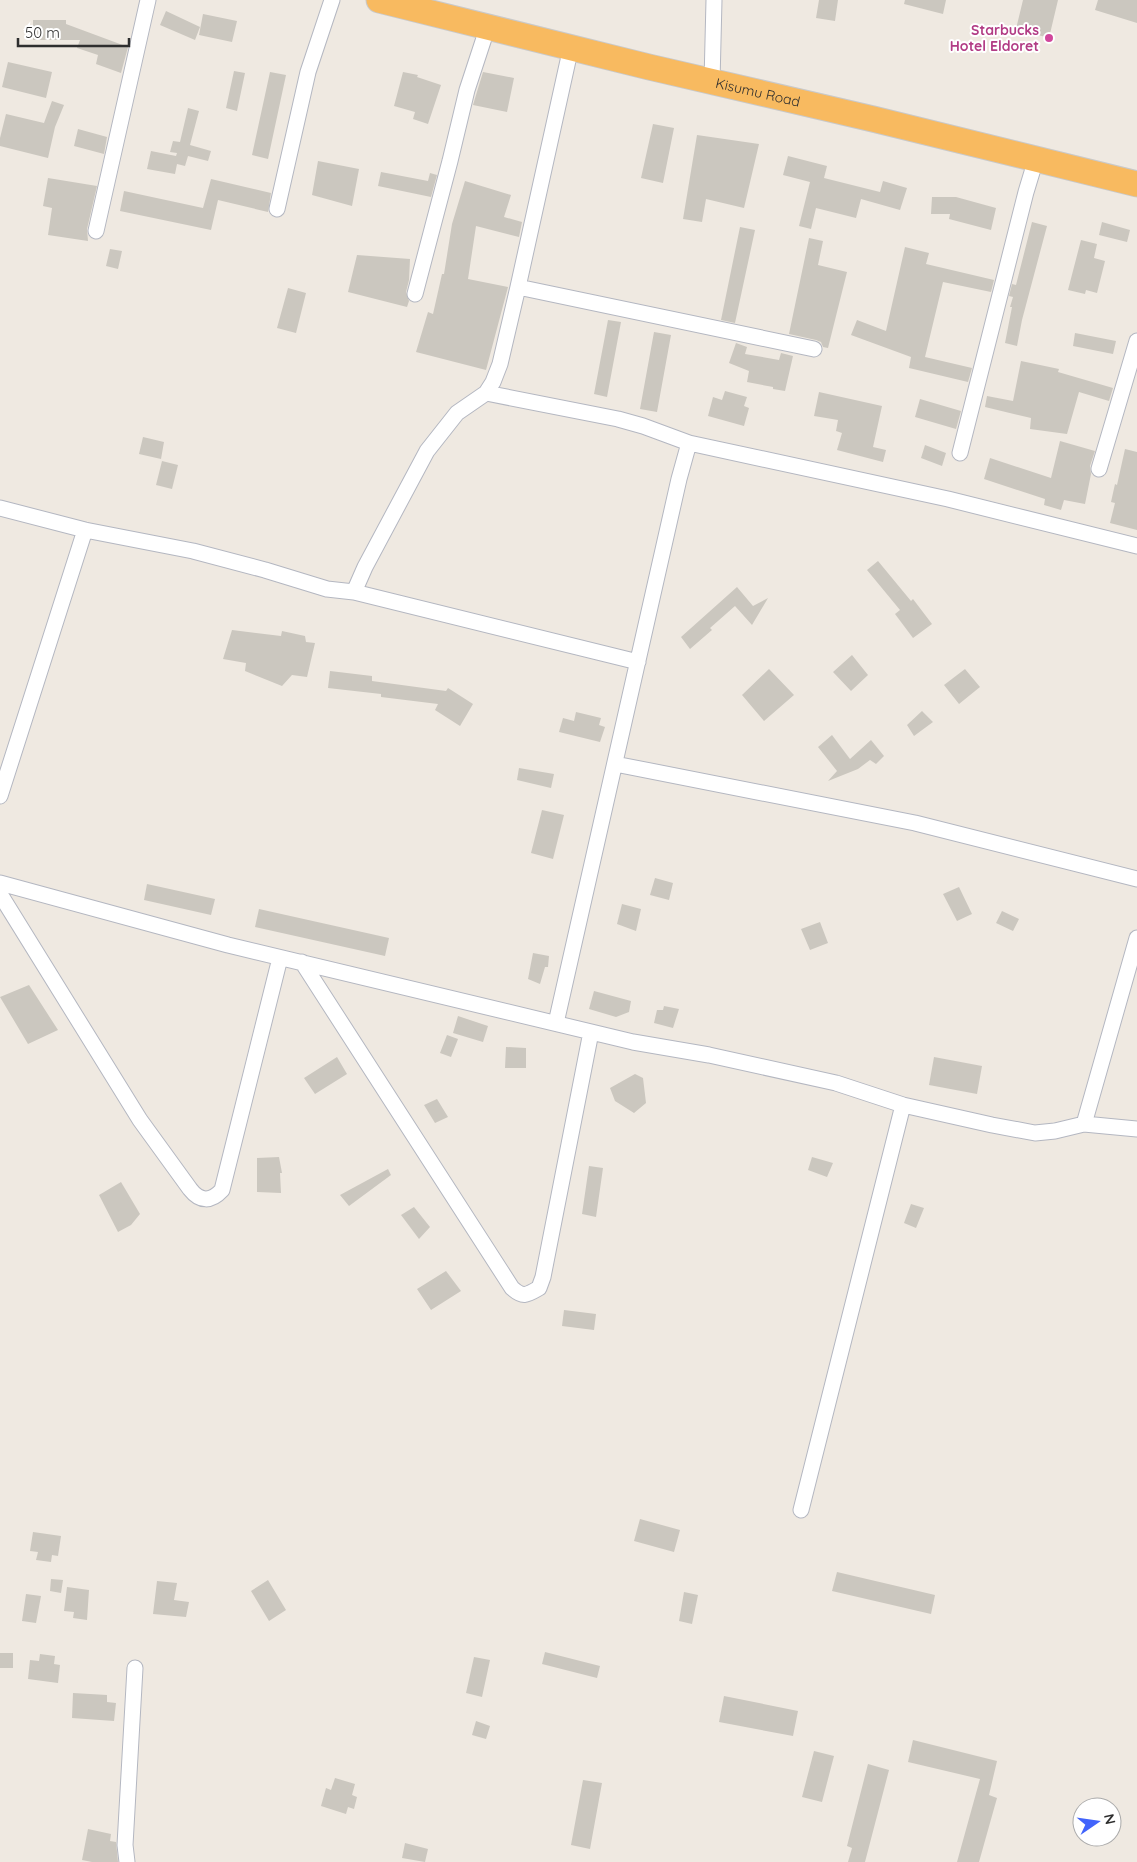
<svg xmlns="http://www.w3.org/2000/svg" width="1137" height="1862" font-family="Quicksand,sans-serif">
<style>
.building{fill:#cbc7bf}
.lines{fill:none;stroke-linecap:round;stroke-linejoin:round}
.minor-casing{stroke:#b4b7c1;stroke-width:17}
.trunk-casing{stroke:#c9c9c9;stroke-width:27}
.minor{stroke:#fff;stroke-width:15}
.trunk{stroke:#f8ba60;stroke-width:25}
.hotel-dot{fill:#d1479c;stroke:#fff;stroke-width:2}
.labels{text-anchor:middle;stroke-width:4;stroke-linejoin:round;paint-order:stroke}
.hotel-label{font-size:14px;font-weight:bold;fill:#b23c85;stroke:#fff;text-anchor:end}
.street-label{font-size:14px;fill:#2e2e2e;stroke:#fff}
</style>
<rect width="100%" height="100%" fill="#efe9e1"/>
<path class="building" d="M 819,0 L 838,0 L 835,21 L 816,18 Z
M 905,0 L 946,0 L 943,14 L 904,4 Z
M 1023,0 L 1058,0 L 1049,38 L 1016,29 Z
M 1098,0 L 1137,0 L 1137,23 L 1095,10 Z
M 166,11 L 200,27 L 195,40 L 160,25 Z
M 203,14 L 237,21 L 232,42 L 199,35 Z
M 33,20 L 66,20 L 66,24 L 128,47 L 121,73 L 96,64 L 98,55 L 77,48 L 80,40 L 33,40 Z
M 8,62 L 52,72 L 46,98 L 2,87 Z
M 234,71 L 245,73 L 237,111 L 226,108 Z
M 270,72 L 286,75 L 268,159 L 252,155 Z
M 403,72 L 418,75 L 417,77 L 441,85 L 428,124 L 413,119 L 415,112 L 394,106 Z
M 483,72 L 514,78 L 507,112 L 473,105 Z
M 52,101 L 64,105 L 55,127 L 48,158 L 0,146 L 0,138 L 6,114 L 44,123 Z
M 188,108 L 199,111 L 190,145 L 211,151 L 208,161 L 188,156 L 185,166 L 177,164 L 175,174 L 147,169 L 151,151 L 176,156 L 177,153 L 170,152 L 173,141 L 180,142 Z
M 653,124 L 674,128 L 663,183 L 641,178 Z
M 78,129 L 107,137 L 104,154 L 74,146 Z
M 697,135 L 759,144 L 744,208 L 706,199 L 702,222 L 683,219 Z
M 788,156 L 827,166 L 824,178 L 880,192 L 883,181 L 907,188 L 900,210 L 861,199 L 856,218 L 816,208 L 811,229 L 799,226 L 810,182 L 783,175 Z
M 318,161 L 359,169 L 352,206 L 312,195 Z
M 381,172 L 428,181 L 430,173 L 437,175 L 431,197 L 378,186 Z
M 48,178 L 97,186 L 87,229 L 88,241 L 48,235 L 52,208 L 43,206 Z
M 211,179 L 271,193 L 268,212 L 218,200 L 211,230 L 120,211 L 124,191 L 203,208 Z
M 465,181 L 511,195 L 504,217 L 522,222 L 519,237 L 476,226 L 468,279 L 508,287 L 486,370 L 416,352 L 428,312 L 433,314 L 442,274 L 444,274 L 452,224 Z
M 932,197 L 956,197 L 996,208 L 991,230 L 949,219 L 950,214 L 931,214 Z
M 1032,222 L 1047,226 L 1022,320 L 1017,346 L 1005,343 L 1012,307 L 1010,307 L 1013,297 L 1009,296 L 1012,284 L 1016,285 Z
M 1102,222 L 1130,230 L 1127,242 L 1099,235 Z
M 740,227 L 755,230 L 735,323 L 721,320 Z
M 809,238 L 823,241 L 818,265 L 847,272 L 828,348 L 823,347 L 821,342 L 816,340 L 789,334 Z
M 1081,240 L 1097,244 L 1094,258 L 1105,261 L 1097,293 L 1086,290 L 1085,294 L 1068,290 Z
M 905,247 L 929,253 L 926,264 L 994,280 L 991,292 L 943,282 L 925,357 L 972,368 L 968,382 L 909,368 L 911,357 L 851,335 L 857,320 L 886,331 Z
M 110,249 L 122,251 L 118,269 L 106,266 Z
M 357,255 L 410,259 L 409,280 L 406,292 L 409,301 L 407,307 L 348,292 Z
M 288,288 L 306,293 L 296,333 L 277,328 Z
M 608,320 L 621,322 L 607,397 L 594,394 Z
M 654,332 L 671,335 L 657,412 L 640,409 Z
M 1075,333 L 1116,341 L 1113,354 L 1073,346 Z
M 736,343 L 747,347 L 745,354 L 779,360 L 781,353 L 793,356 L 785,391 L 773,389 L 773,387 L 747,382 L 749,371 L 729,363 Z
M 1021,361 L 1059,369 L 1058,372 L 1113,388 L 1109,401 L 1079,392 L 1067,434 L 1030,429 L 1031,418 L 985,407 L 987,396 L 1013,401 Z
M 725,391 L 747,397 L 744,406 L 749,408 L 744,426 L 708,416 L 713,397 L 722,400 Z
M 819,392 L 882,406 L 873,447 L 886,450 L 883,462 L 837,450 L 842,433 L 836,431 L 838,420 L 814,416 Z
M 920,399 L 961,411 L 956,429 L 915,417 Z
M 143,437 L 164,442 L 161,459 L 139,454 Z
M 1060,441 L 1095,451 L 1090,466 L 1091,474 L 1085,504 L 1064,500 L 1061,510 L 1044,505 L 1045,499 L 984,479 L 990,458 L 1051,478 Z
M 925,445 L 946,453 L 942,466 L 921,458 Z
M 1125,449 L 1137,452 L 1137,530 L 1110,523 L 1115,503 L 1111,502 L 1115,484 L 1117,485 Z
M 162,461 L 178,465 L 172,489 L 156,485 Z
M 878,561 L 911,601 L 913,599 L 932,624 L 913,638 L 895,614 L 900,610 L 867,570 Z
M 737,587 L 753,606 L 768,598 L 752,625 L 735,606 L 710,628 L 712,630 L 690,649 L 681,637 Z
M 232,630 L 281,636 L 282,631 L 305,636 L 306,642 L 315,643 L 307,677 L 292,675 L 282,686 L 245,671 L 246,663 L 223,659 Z
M 852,655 L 868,675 L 851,691 L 833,672 Z
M 769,669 L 794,695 L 764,721 L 742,695 Z
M 965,669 L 980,687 L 959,704 L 944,685 Z
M 330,671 L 372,676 L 372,681 L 446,691 L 448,688 L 473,704 L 460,726 L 435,710 L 438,704 L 381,697 L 381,694 L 328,688 Z
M 922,711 L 933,722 L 914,736 L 907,725 Z
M 576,712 L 601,718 L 599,725 L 605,727 L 600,742 L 559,732 L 563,718 L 574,721 Z
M 832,735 L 850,759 L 871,740 L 884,756 L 876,764 L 870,760 L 858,769 L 828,781 L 837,771 L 818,747 Z
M 519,768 L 554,774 L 551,788 L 517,780 Z
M 542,810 L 564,815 L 553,859 L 531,853 Z
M 655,878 L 673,883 L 669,900 L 650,895 Z
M 147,884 L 215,899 L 211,915 L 144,900 Z
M 959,887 L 972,914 L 957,921 L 943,894 Z
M 622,904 L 641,909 L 636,931 L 617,924 Z
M 259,909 L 389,938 L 385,956 L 255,927 Z
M 1002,911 L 1019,919 L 1013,931 L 996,923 Z
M 820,922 L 828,943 L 810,950 L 801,929 Z
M 533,953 L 549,956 L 548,967 L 545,967 L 540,984 L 528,979 Z
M 29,985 L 58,1030 L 28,1044 L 0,997 Z
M 594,991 L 631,1001 L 629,1012 L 616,1017 L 589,1009 Z
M 664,1006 L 679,1009 L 673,1028 L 654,1023 L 657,1010 L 663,1010 Z
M 458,1016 L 488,1026 L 483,1042 L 453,1033 Z
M 447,1035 L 458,1039 L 451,1057 L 440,1053 Z
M 506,1047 L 526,1048 L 526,1068 L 505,1068 Z
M 337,1057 L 347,1074 L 315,1094 L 304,1078 Z
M 934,1057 L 982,1066 L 977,1094 L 929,1085 Z
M 635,1074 L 643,1078 L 646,1103 L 634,1113 L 615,1101 L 610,1088 Z
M 437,1099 L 448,1117 L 435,1123 L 424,1105 Z
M 279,1157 L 282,1173 L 280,1173 L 281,1193 L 257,1192 L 257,1158 Z
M 812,1157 L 833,1163 L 827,1177 L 808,1170 Z
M 589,1166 L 603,1168 L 596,1217 L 582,1214 Z
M 388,1169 L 391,1175 L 349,1206 L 340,1195 Z
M 121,1182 L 140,1214 L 131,1225 L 118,1232 L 99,1195 Z
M 911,1204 L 924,1208 L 916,1228 L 904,1223 Z
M 414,1207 L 430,1227 L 419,1239 L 401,1215 Z
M 446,1271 L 461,1291 L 431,1310 L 417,1289 Z
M 564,1310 L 596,1314 L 594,1330 L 562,1326 Z
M 640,1519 L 680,1530 L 674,1552 L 634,1541 Z
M 33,1532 L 61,1536 L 58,1556 L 52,1555 L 51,1562 L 36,1560 L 38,1552 L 30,1551 Z
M 837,1572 L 935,1595 L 931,1614 L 832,1591 Z
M 51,1579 L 63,1580 L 61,1593 L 50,1591 Z
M 268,1580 L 286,1610 L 269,1621 L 251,1591 Z
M 157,1581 L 177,1583 L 174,1600 L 189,1602 L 186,1617 L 153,1614 Z
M 67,1587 L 89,1590 L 87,1620 L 73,1618 L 74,1612 L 64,1611 Z
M 684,1592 L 698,1595 L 692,1624 L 679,1621 Z
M 26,1594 L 41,1596 L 36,1623 L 22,1621 Z
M 545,1652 L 600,1666 L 597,1678 L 542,1664 Z
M 0,1653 L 13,1653 L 13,1668 L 0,1668 Z
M 40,1654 L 55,1656 L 54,1664 L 60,1665 L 58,1683 L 28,1679 L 30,1660 L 39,1661 Z
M 474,1657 L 490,1660 L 482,1697 L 466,1693 Z
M 73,1693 L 107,1695 L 107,1702 L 116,1703 L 114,1721 L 72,1718 Z
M 724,1696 L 798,1711 L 793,1736 L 719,1722 Z
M 476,1721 L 490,1726 L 486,1739 L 472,1735 Z
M 913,1740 L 997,1761 L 989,1795 L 997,1798 L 979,1862 L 957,1862 L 980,1779 L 908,1762 Z
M 814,1751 L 834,1756 L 822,1802 L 802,1797 Z
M 868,1764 L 889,1770 L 865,1862 L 848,1862 L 852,1848 L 847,1846 Z
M 335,1778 L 355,1784 L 352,1795 L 357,1797 L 354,1809 L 348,1807 L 346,1814 L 321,1806 L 326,1788 L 331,1790 Z
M 583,1780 L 602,1783 L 590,1849 L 571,1845 Z
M 88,1829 L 111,1834 L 110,1841 L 116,1842 L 118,1862 L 92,1862 L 82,1860 Z
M 405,1843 L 428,1849 L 425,1862 L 402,1858 Z"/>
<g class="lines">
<g class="minor-casing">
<path id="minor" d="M 712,82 L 714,0
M 277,209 L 308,72 L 332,0
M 96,231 L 148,0
M 518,287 L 814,349
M 415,294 L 450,161 L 467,90 L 488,26
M 486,393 L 618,419 L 643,426 L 689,443 L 679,479 L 556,1023
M 689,443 L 948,499 L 1137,546
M 960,453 L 1026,192 L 1036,159
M 1099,469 L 1137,341
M 0,508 L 85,530 L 193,551 L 265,570 L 327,589 L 354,592 L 638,662
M 354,592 L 365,567 L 427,451 L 457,413 L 486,393 L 493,382 L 500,364 L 518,287 L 571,47
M 615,764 L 915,823 L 1137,879
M 0,796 L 85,530
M 0,883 L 228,945 L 633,1042 L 709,1055 L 836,1083 L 903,1105 L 992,1125 L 1035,1133 L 1055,1131 L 1084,1124 L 1137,1129
M 0,894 L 140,1120 L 190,1189 C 200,1202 211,1202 222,1190 L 280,958
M 302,962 L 512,1288 C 523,1298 527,1295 539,1288 L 543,1277 L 591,1032
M 1084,1124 L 1137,938
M 801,1510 L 903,1105
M 127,1862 L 125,1845 L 135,1668"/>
</g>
<g class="trunk-casing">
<g id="trunk">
<path id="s1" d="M 379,0 L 649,67 L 873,119 L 1137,184"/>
</g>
</g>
<use href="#minor" class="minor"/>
<use href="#trunk" class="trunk"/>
</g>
<circle class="hotel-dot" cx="1049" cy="38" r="5"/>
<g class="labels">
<g class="hotel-label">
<text x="1039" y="35">Starbucks<tspan x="1039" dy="16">Hotel Eldoret</tspan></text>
</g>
<g class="street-label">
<text dy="5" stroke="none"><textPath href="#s1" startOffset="390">Kisumu Road</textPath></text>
</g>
</g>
<g transform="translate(1097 1822) rotate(77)"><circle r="24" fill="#ffffff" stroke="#ababab"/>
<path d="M0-4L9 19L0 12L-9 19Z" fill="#4264fb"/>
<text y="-8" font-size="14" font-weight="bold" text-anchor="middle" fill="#2e2e2e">N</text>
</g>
<path d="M18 38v8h111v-8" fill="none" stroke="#2e2e2e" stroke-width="2.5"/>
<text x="25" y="38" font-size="15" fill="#2e2e2e" stroke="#ffffff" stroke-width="4" paint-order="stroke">50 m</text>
</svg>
